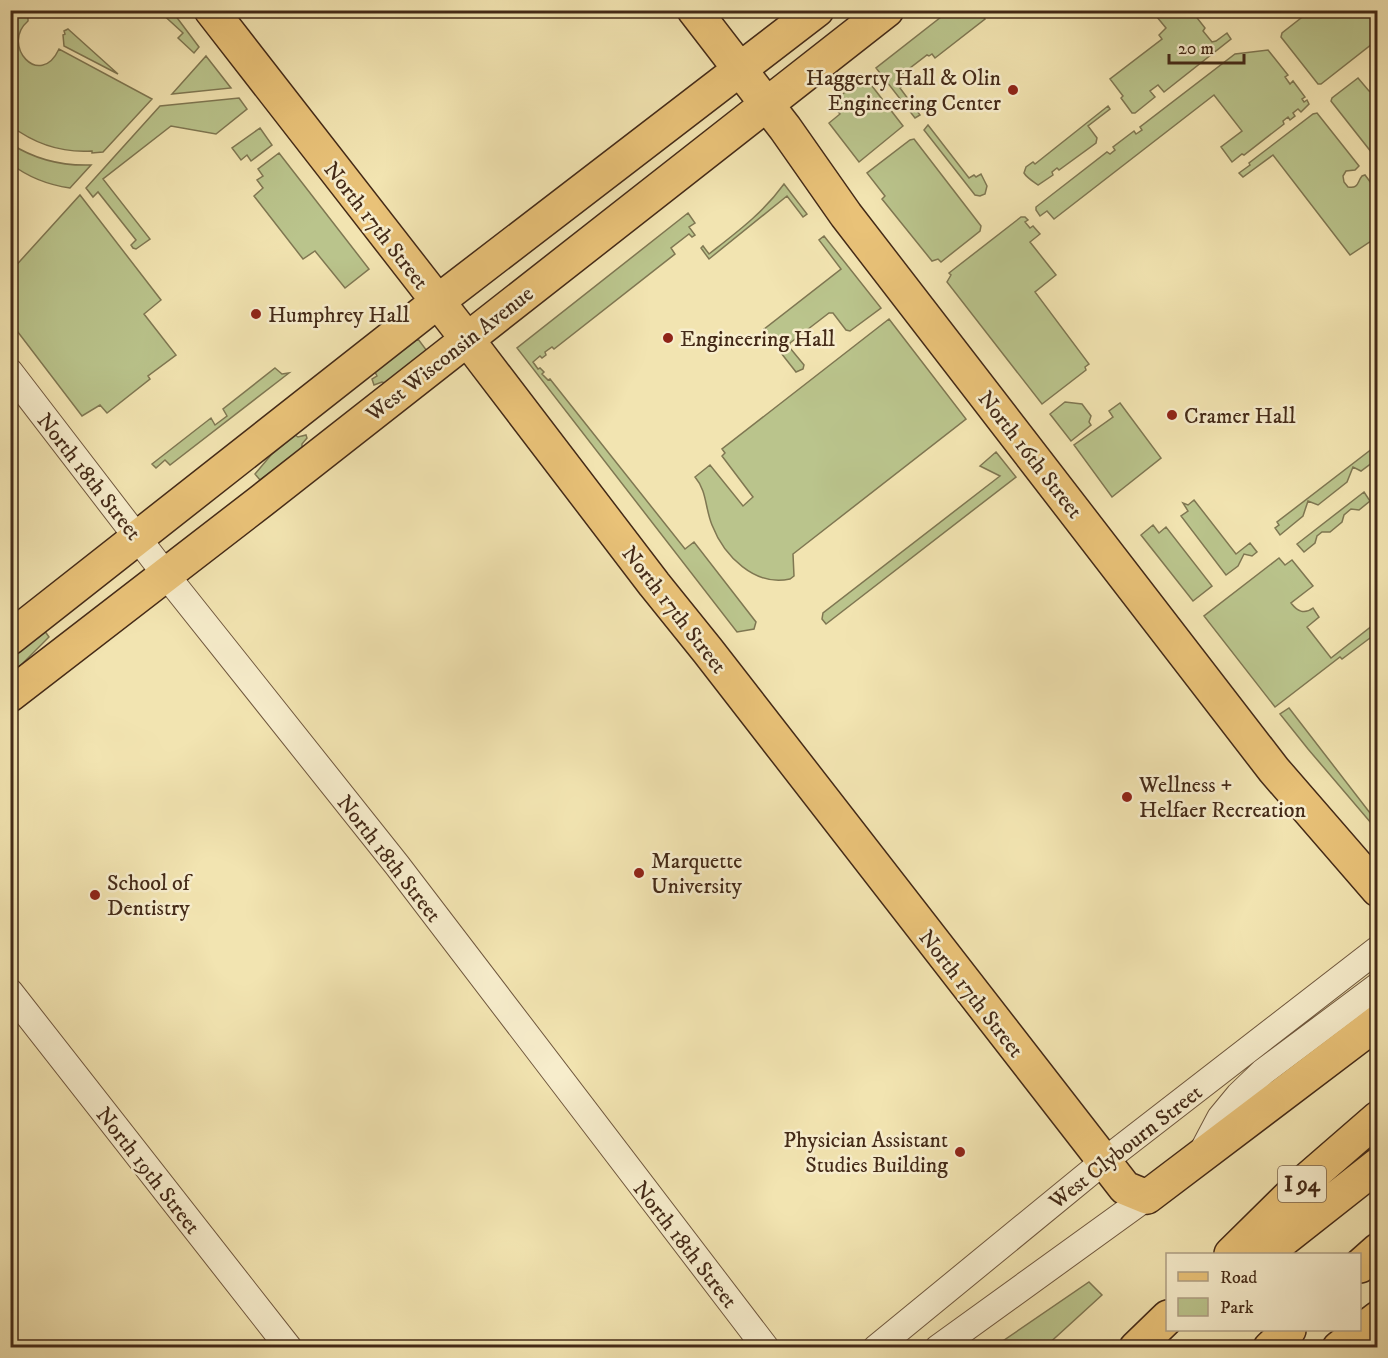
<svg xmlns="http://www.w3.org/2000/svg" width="1388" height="1358" font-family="'IM FELL DW Pica',serif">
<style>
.green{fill:#bac48c;stroke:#7f7752;stroke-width:1.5}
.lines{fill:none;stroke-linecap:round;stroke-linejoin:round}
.minor-casing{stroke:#70583e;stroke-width:28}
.major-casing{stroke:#442a17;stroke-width:36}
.highway-casing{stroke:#442a17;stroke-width:36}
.minor{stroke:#f7edcc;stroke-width:26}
.major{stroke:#e9c278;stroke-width:33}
.highway{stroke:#e9c278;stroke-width:33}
.poi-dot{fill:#8f2418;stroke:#f7edcc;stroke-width:2}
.labels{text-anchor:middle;stroke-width:5;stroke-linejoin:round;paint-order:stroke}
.shield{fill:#f7edcc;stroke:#7a644d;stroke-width:1.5}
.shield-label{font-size:21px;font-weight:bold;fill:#442a17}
.poi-label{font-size:22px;fill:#442a17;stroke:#f7edcc;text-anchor:start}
.street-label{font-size:22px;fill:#442a17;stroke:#f7edcc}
</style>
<rect width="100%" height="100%" fill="#f2e4b1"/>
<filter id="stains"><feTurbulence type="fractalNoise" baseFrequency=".00333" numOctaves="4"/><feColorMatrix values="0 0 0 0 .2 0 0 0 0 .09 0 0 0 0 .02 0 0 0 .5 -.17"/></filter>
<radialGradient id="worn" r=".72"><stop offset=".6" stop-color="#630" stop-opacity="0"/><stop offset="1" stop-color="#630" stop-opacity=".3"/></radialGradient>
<path class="green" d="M 950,10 L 980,11 L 985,19 L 935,58 L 932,54 L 929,56 L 927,55 L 901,75 L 902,77 L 899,80 L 903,85 L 900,88 L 920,115 L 915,118 L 876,68 Z
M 18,11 L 28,11 L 28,21 C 0,45 40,90 59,49 L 152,99 L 103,152 L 92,153 L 92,151 C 62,153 35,144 11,126 L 11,13 Z
M 159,11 L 172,11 L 199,47 L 194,53 L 178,38 L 183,33 Z
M 1152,11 L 1194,11 L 1194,14 L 1205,28 L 1203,31 L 1212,42 L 1216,41 L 1227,33 L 1231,39 L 1164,92 L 1158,85 L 1150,91 L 1155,97 L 1135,113 L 1132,113 L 1121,98 L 1123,96 L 1110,79 L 1162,39 L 1159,35 L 1166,28 Z
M 1310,11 L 1366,11 L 1372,18 L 1377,14 L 1377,35 L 1373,39 L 1377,40 L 1321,84 L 1318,84 L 1281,37 L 1282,33 Z
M 68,29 L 118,74 L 64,46 L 63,35 L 65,34 L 64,31 Z
M 1268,50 L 1288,75 L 1285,77 L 1290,84 L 1293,81 L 1305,97 L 1302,99 L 1304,102 L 1307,100 L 1309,104 L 1301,112 L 1298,109 L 1293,113 L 1295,116 L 1290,120 L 1288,117 L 1283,121 L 1284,124 L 1244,155 L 1242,154 L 1232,162 L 1221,147 L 1242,131 L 1214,95 L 1054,219 L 1047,211 L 1040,216 L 1036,210 L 1036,207 L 1107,152 L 1110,154 L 1115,150 L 1113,147 L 1134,131 L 1136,134 L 1142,130 L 1140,127 L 1235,54 Z
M 206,56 L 231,88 L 172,94 Z
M 865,77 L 903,126 L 859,162 L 829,123 L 840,114 L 831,103 Z
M 1358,78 L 1369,91 L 1377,96 L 1378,153 L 1375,154 L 1372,153 L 1331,101 L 1332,98 Z
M 239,98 L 247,109 L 216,134 L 171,126 L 103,179 L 150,239 L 136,249 L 133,248 L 131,245 L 136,240 L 98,192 L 93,197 L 86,188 L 160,106 Z
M 1108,106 L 1110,109 L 1088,126 L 1097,138 L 1096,143 L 1059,170 L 1057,168 L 1052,172 L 1053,175 L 1038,185 C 1034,182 1027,178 1024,173 L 1026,167 L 1033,162 L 1035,164 Z
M 1317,113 L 1359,166 L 1355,170 L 1346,171 L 1343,176 L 1344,182 L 1348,187 C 1359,189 1357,182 1362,176 L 1365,175 L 1377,191 L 1377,237 L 1350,255 L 1273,155 L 1243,177 L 1239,173 L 1250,165 L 1249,163 L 1313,114 Z
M 928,125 L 969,178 L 974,175 L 976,177 L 981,174 L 987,186 L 985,194 L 980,196 L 975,195 L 924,130 Z
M 260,128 L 272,145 L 251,161 L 247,155 L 241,160 L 232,148 Z
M 914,139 L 981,226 L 980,231 L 941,262 L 938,259 L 932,261 L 882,199 L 885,196 L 867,173 L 910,140 Z
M 11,144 C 36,160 62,166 91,165 L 70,188 C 49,185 28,177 11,164 Z
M 279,153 L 369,269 L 345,288 L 315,251 L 303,259 L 254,196 L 263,188 L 257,180 L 263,176 L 258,169 Z
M 784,184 L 807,214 L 803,217 L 787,196 L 709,259 L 701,248 L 703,246 L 709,254 C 737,232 763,213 784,184 Z
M 80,195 L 161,300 L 144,314 L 176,355 L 148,376 L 150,379 L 107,413 L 100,405 L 82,416 L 11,323 L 11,271 Z
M 688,213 L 695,223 L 689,227 L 695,235 L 692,237 L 689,234 L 671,248 L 675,254 L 554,349 L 552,347 L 545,352 L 546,355 L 542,358 L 540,356 L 533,362 L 538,369 L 540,368 L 544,372 L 542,374 L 548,380 L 550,379 L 685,549 L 694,542 L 756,622 L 754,629 L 737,632 L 517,348 Z
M 1021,217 L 1025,217 L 1028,220 L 1025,222 L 1030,228 L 1033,226 L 1040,234 L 1030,242 L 1056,275 L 1035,292 L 1089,364 L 1085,367 L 1086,370 L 1042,404 L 947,282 L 951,275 L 949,273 Z
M 824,236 L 881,308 L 850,331 L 846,330 L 833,313 L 829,313 L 790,343 L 790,348 L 804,365 L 803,369 L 796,372 L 763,330 L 841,269 L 819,240 Z
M 889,319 L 966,419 L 793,554 L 794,576 L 790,579 C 755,587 724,556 712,525 C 705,508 707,491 695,477 L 710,465 L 743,506 L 753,497 L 722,456 L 725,453 L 722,449 Z
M 418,339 L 427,351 L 385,383 L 382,382 L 374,385 L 372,379 L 377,376 L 375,372 Z
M 275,368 L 282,374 L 289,373 L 170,465 L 165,460 L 156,468 L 152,464 L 211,418 L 215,425 L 227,416 L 223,409 Z
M 1065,402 L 1082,404 L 1091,416 L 1089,422 L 1091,425 L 1071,441 L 1050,414 Z
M 1120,403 L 1161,458 L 1112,497 L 1074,445 L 1113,417 L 1109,411 Z
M 295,435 L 298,437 L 306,435 L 307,438 L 302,444 L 302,448 L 260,480 L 255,474 L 271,455 Z
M 1377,445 L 1377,459 L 1361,471 L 1353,467 L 1347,482 L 1318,505 L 1308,501 L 1303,516 L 1280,535 L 1275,528 L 1279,525 L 1277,522 Z
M 996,452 L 1016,477 L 826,624 L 822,619 L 823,613 L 1000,476 L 980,466 Z
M 1364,492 L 1370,501 L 1359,510 L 1351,509 L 1344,515 L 1342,522 L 1330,532 L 1322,532 L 1317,536 L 1315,543 L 1304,552 L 1297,544 Z
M 1194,500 L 1236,554 L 1250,543 L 1257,552 L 1252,556 L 1244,554 L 1238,566 L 1226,575 L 1181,516 L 1188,511 L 1183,503 L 1188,505 Z
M 1153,525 L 1159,533 L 1166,527 L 1212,586 L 1193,601 L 1141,535 Z
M 1279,558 L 1285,565 L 1292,560 L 1313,586 L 1291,603 C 1297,611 1304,615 1313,608 L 1319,617 L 1307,627 L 1331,658 L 1377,622 L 1378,632 L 1342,659 L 1340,657 L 1275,707 L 1204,616 Z
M 44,630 L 49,637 L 11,675 L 11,656 Z
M 1289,708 L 1377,822 L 1377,830 L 1308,749 L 1280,714 Z
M 1089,1282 L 1102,1295 L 1045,1347 L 994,1347 Z"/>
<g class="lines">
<g class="minor-casing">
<path id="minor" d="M 10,372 L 166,575 L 397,865 L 766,1348
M 10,992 L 289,1348
M 1202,1152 L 1220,1118 L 1239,1095 L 1263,1072 L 1378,986
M 876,1348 L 1103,1162 L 1378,949
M 938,1348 L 1147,1197"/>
</g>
<g class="major-casing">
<path id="major" d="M 211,10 L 467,339 L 654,584 L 708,651 L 1125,1188 L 1147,1197 L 1378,1022
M 694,10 L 785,128 L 846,215 L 1274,770 L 1378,890
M 10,638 L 437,302 L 817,10
M 10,695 L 260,502 L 887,10"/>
</g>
<g class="highway-casing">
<path id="highway" d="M 1231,1254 L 1302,1184 L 1378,1118
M 1265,1254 L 1378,1165
M 1360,1266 L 1378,1250
M 1136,1348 L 1168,1317
M 1270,1348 L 1289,1330
M 1339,1348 L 1378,1318"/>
</g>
<use href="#minor" class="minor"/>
<use href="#major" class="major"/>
<use href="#highway" class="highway"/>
</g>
<g class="poi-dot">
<circle cx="1013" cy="90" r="6"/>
<circle cx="256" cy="314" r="6"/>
<circle cx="668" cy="338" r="6"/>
<circle cx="1172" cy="415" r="6"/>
<circle cx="1127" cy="797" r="6"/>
<circle cx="639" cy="873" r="6"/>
<circle cx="95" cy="895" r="6"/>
<circle cx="960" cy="1152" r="6"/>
</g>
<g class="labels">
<rect class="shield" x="1278" y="1166" width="48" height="36" rx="4.5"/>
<g class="shield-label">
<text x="1302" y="1191">I 94</text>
</g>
<g class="poi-label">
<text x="1001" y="85" text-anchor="end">Haggerty Hall &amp; Olin<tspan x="1001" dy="25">Engineering Center</tspan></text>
<text x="268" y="322">Humphrey Hall</text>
<text x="680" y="346">Engineering Hall</text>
<text x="1184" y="423">Cramer Hall</text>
<text x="1139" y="792">Wellness +<tspan x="1139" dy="25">Helfaer Recreation</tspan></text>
<text x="651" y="868">Marquette<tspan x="651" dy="25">University</tspan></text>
<text x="107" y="890">School of<tspan x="107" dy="25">Dentistry</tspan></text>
<text x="948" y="1147" text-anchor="end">Physician Assistant<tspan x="948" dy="25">Studies Building</tspan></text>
</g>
<g class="street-label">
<text transform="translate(377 225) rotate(52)" y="8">North 17th Street</text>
<text transform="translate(449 353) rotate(-38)" y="8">West Wisconsin Avenue</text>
<text transform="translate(1031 454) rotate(52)" y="8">North 16th Street</text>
<text transform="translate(90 476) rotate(52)" y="8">North 18th Street</text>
<text transform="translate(675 609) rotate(52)" y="8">North 17th Street</text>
<text transform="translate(390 858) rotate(52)" y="8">North 18th Street</text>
<text transform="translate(972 993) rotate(52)" y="8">North 17th Street</text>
<text transform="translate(1125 1146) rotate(-38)" y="8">West Clybourn Street</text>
<text transform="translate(149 1170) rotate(52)" y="8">North 19th Street</text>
<text transform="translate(686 1244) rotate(52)" y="8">North 18th Street</text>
</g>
</g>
<rect width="1388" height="1358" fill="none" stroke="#f2e4b1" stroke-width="36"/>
<rect x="12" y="12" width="1364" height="1334" fill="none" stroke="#442a17" stroke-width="3"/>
<rect x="18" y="18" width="1352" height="1322" fill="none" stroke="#442a17" stroke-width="1.5"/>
<rect x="1166" y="1253" width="195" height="78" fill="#f7edcc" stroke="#af9f84" stroke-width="1.5"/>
<rect x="1178" y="1272" width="30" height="9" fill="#e9c278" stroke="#af9f84" stroke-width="1.5"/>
<text x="1220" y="1283" font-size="18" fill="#442a17">Road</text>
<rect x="1178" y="1298" width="30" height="18" fill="#bac48c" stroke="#af9f84" stroke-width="1.5"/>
<text x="1220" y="1313" font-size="18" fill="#442a17">Park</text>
<path d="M1169 54v9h75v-9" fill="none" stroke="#442a17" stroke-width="3"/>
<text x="1178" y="54" font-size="18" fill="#442a17" stroke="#f7edcc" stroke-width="4.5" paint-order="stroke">20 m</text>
<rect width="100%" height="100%" filter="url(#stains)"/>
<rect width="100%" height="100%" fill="url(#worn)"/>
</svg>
